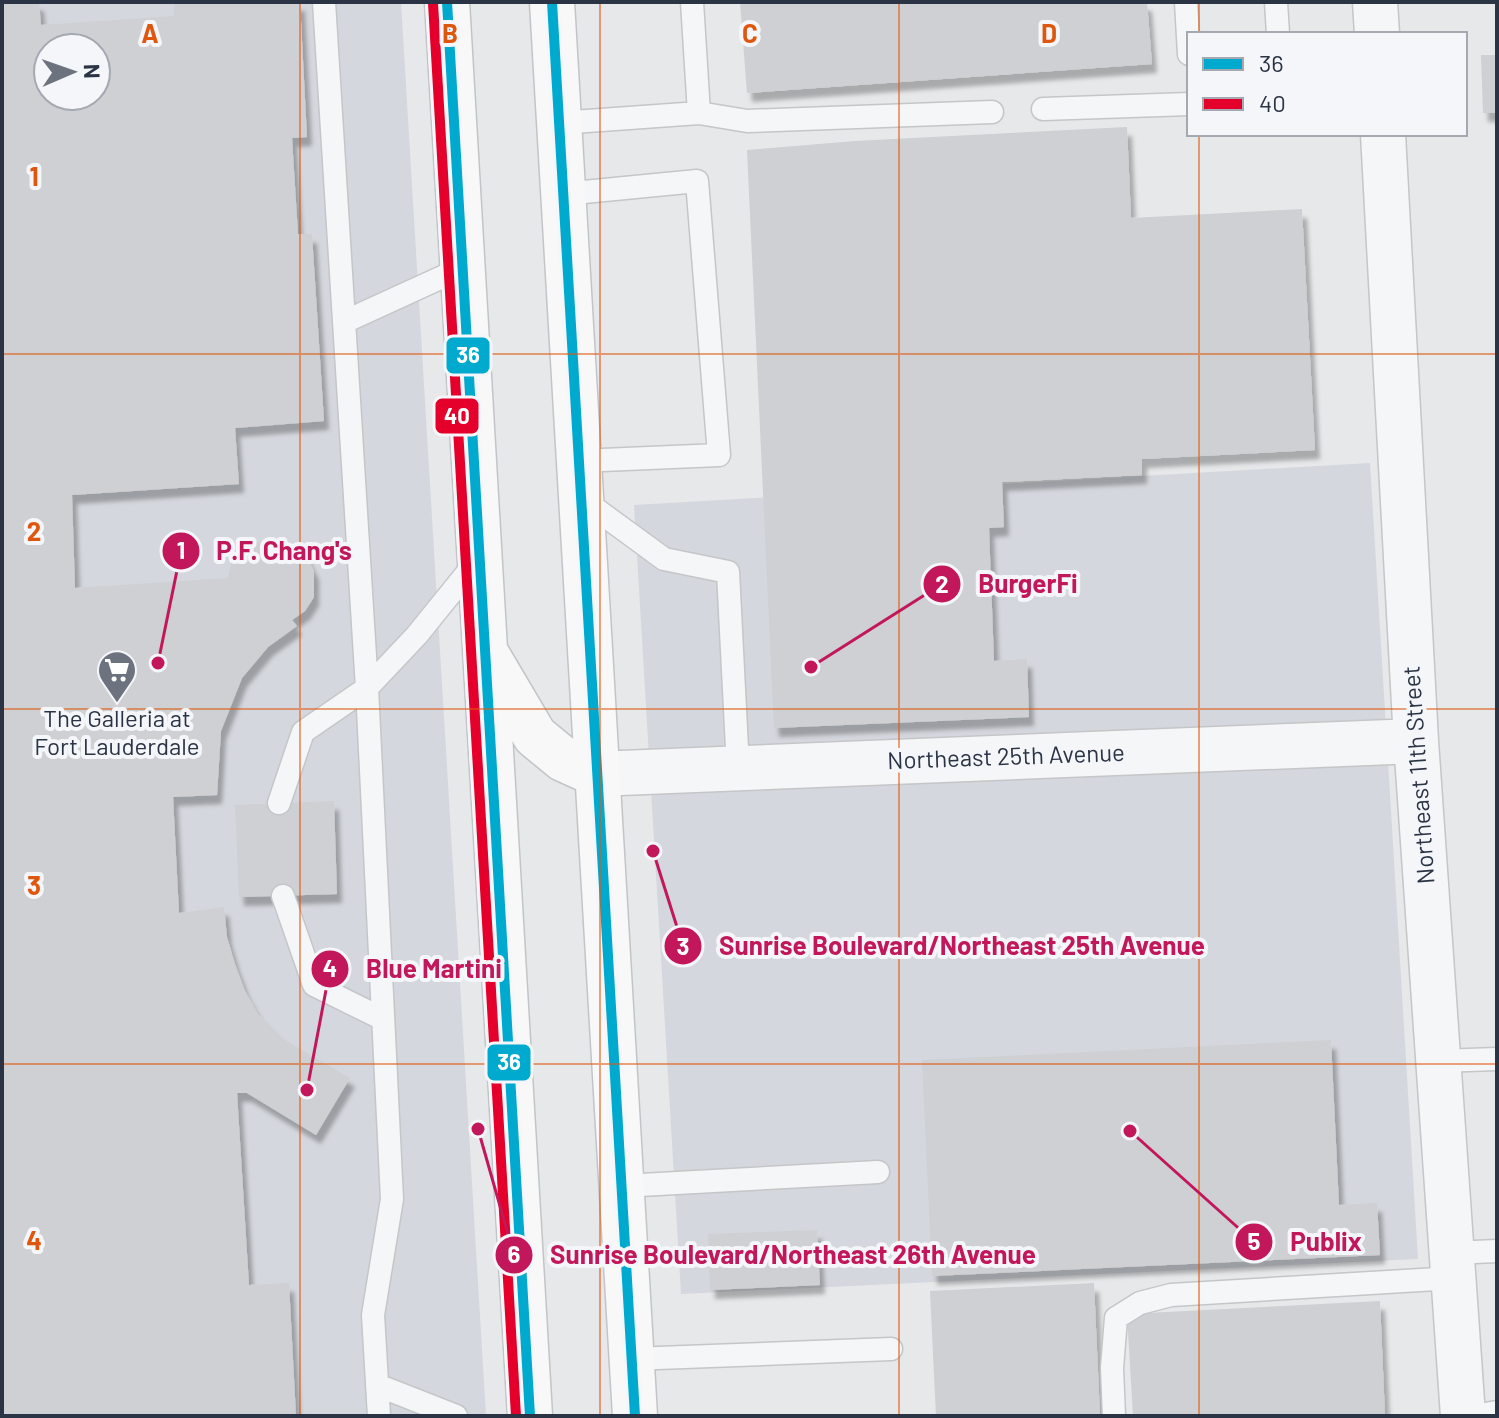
<svg xmlns="http://www.w3.org/2000/svg" width="1499" height="1418" font-family="Barlow,sans-serif">
<style>
.built{fill:#d4d7dd;fill-rule:evenodd}
.building{fill:#ced0d3;fill-rule:evenodd;filter:url(#shadow)}
.lines{fill:none;stroke-linecap:round;stroke-linejoin:round}
.service-casing{stroke:#c4c6c8;stroke-width:25}
.minor-casing{stroke:#c4c6c8;stroke-width:47}
.primary-casing{stroke:#c2c5c8;stroke-width:47}
.service{stroke:#f5f6f7;stroke-width:22}
.minor{stroke:#f5f6f7;stroke-width:44}
.primary{stroke:#f8f8f8;stroke-width:44}
.bus-1-casing{stroke:#f4f6f9;stroke-width:16}
.bus-2-casing{stroke:#f4f6f9;stroke-width:16}
.bus-1{stroke:#00a9ce;stroke-width:10}
.bus-2{stroke:#e4002b;stroke-width:10}
.grid{fill:none;stroke:#df570f;stroke-width:2;stroke-opacity:0.55}
.labels{text-anchor:middle;stroke-width:8;stroke-linejoin:round;paint-order:stroke}
.poi-label{font-size:24px;fill:#2b3445;stroke:#f4f6f9}
.street-label{font-size:24px;fill:#2b3445;stroke:#f4f6f9}
.grid-label{font-size:26px;text-anchor:middle;font-weight:bold;fill:#df570f;stroke:#f4f6f9;stroke-width:8;stroke-linejoin:round;paint-order:stroke}
.leader{fill:none;stroke:#c2185b;stroke-width:3}
.callout-dot{fill:#c2185b;stroke:#f4f6f9;stroke-width:3}
.mark-label{font-size:24px;text-anchor:middle;font-weight:bold;fill:#fff}
.callout-label{font-size:26px;text-anchor:middle;font-weight:bold;fill:#c2185b;stroke:#f4f6f9;stroke-width:8;stroke-linejoin:round;paint-order:stroke}
.line-badge{stroke:#f4f6f9;stroke-width:3}
.badge-label{font-size:22px;text-anchor:middle;font-weight:bold;fill:#fff}
</style>
<defs>
<filter id="shadow"><feDropShadow dx="5" dy="9" stdDeviation="2" flood-color="#0004"/></filter>
</defs>
<rect width="100%" height="100%" fill="#e6e8ea"/>
<path class="built" d="M 2,2 L 401,2 L 486,1416 L 2,1416 ZM 48,48 L 96,48 L 96,96 L 48,96 Z
M 1370,463 L 1418,1259 L 681,1294 L 634,505 Z"/>
<path class="building" d="M 2,2 L 39,2 L 41,25 L 174,16 L 174,2 L 300,2 L 307,137 L 292,138 L 298,234 L 312,234 L 324,421 L 235,428 L 239,484 L 72,495 L 75,588 L 228,578 L 231,563 L 245,547 L 264,540 L 285,539 L 305,553 L 314,571 L 314,597 L 305,611 L 292,620 L 297,626 L 268,647 L 242,678 L 221,731 L 217,795 L 173,797 L 179,913 L 224,907 L 227,937 L 235,964 L 245,991 L 258,1014 L 283,1039 L 350,1078 L 316,1135 L 247,1093 L 237,1093 L 249,1285 L 289,1283 L 296,1416 L 2,1416 ZM 48,48 L 96,48 L 96,96 L 48,96 Z
M 740,2 L 1147,2 L 1152,64 L 747,93 Z
M 1481,55 L 1497,55 L 1497,113 L 1483,113 Z
M 1127,127 L 1131,218 L 1302,209 L 1315,450 L 1142,459 L 1142,475 L 1002,482 L 1004,527 L 989,528 L 994,661 L 1027,659 L 1029,717 L 774,728 L 747,150 L 855,141 Z
M 334,801 L 337,894 L 239,897 L 235,805 Z
M 1331,1040 L 1339,1205 L 1377,1203 L 1380,1255 L 932,1276 L 922,1060 Z
M 817,1230 L 820,1285 L 710,1290 L 708,1234 Z
M 1094,1283 L 1100,1416 L 936,1416 L 930,1291 Z
M 1380,1301 L 1385,1416 L 1133,1416 L 1127,1314 Z"/>
<g class="lines">
<g class="service-casing">
<path id="service" d="M 324,2 L 367,688 L 392,1199 L 373,1315 L 379,1416
M 1186,2 L 1189,54
M 1276,2 L 1278,34
M 1043,109 L 1189,104
M 699,113 L 747,121 L 992,112
M 559,123 L 699,113 L 692,2
M 563,194 L 697,181 L 719,455 L 579,461
M 344,322 L 462,268
M 582,499 L 664,559 L 728,572 L 738,768
M 279,803 L 303,732 L 367,688 L 417,635 L 476,562
M 283,896 L 314,985 L 383,1019
M 1439,1061 L 1497,1059
M 622,1186 L 878,1172
M 1452,1253 L 1497,1251
M 631,1359 L 891,1349
M 377,1385 L 456,1416
M 1114,1416 L 1112,1368 L 1116,1318 L 1140,1303 L 1171,1295 L 1454,1278
M 1472,1416 L 1497,1412"/>
</g>
<g class="minor-casing">
<path id="minor" d="M 1375,2 L 1377,34
M 1383,134 L 1416,741 L 1463,1416
M 596,774 L 1416,741"/>
</g>
<g class="primary-casing">
<path id="primary" d="M 447,2 L 530,1416
M 552,2 L 635,1416
M 489,658 L 535,736 L 563,759 L 596,774"/>
</g>
<use href="#service" class="service"/>
<use href="#minor" class="minor"/>
<use href="#primary" class="primary"/>
<g class="bus-1-casing">
<path id="bus-1" d="M 447,2 L 530,1416
M 552,2 L 635,1416"/>
</g>
<g class="bus-2-casing">
<path id="bus-2" d="M 433,3 L 516,1416"/>
</g>
<use href="#bus-1" class="bus-1"/>
<use href="#bus-2" class="bus-2"/>
</g>
<path class="grid" d="M 300,2 L 300,1416M 600,2 L 600,1416M 899,2 L 899,1416M 1199,2 L 1199,34M 1199,134 L 1199,1416M 2,354 L 1497,354M 2,709 L 1497,709M 2,1064 L 1497,1064"/>
<defs>
<g id="supermarket-pin" transform="scale(2)"><path d="M0 17L-7.5 6A9.5 9.5 0 1 1 7.5 6Z" fill="#6c737f" stroke="#f4f6f9"/><path d="M-6-5.5h2.5l.6 2H6L4.5 2H-2.5L-4.4-4H-6ZM-1.5 3.2a1.3 1.3 0 1 0 .1 0ZM3 3.2a1.3 1.3 0 1 0 .1 0Z" fill="#fff"/></g>
</defs>
<g fill-rule="evenodd">
<use href="#supermarket-pin" x="117" y="670"/>
</g>
<g class="labels">
<g class="poi-label">
<text x="117" y="727">The Galleria at<tspan x="117" dy="28">Fort Lauderdale</tspan></text>
</g>
<g class="street-label">
<text transform="translate(1006 757) rotate(-2)" y="8">Northeast 25th Avenue</text>
<text transform="translate(1419 775) rotate(-94)" y="8">Northeast 11th Street</text>
</g>
</g>
<g class="grid-label">
<text x="150" y="43">A</text>
<text x="450" y="43">B</text>
<text x="750" y="43">C</text>
<text x="1049" y="43">D</text>
<text x="34" y="186">1</text>
<text x="34" y="541">2</text>
<text x="34" y="895">3</text>
<text x="34" y="1250">4</text>
</g>
<path class="leader" d="M158 663L181 551M811 667L942 584M653 851L683 946M307 1090L330 969M1130 1131L1254 1242M478 1129L514 1255"/>
<g class="callout-dot">
<circle cx="158" cy="663" r="8"/>
<circle cx="811" cy="667" r="8"/>
<circle cx="653" cy="851" r="8"/>
<circle cx="307" cy="1090" r="8"/>
<circle cx="1130" cy="1131" r="8"/>
<circle cx="478" cy="1129" r="8"/>
<circle cx="181" cy="551" r="20"/>
<circle cx="942" cy="584" r="20"/>
<circle cx="683" cy="946" r="20"/>
<circle cx="330" cy="969" r="20"/>
<circle cx="1254" cy="1242" r="20"/>
<circle cx="514" cy="1255" r="20"/>
</g>
<g class="mark-label">
<text x="181" y="559">1</text>
<text x="942" y="593">2</text>
<text x="683" y="955">3</text>
<text x="330" y="977">4</text>
<text x="1254" y="1250">5</text>
<text x="514" y="1263">6</text>
</g>
<g class="callout-label">
<text x="284" y="560">P.F. Chang's</text>
<text x="1028" y="593">BurgerFi</text>
<text x="962" y="955">Sunrise Boulevard/Northeast 25th Avenue</text>
<text x="434" y="978">Blue Martini</text>
<text x="1326" y="1251">Publix</text>
<text x="793" y="1264">Sunrise Boulevard/Northeast 26th Avenue</text>
</g>
<g class="line-badge">
<rect x="445" y="336" width="46" height="39" rx="8" fill="#00a9ce"/>
<rect x="434" y="397" width="46" height="38" rx="8" fill="#e4002b"/>
<rect x="486" y="1043" width="46" height="39" rx="8" fill="#00a9ce"/>
</g>
<g class="badge-label">
<text x="468" y="363">36</text>
<text x="457" y="424">40</text>
<text x="509" y="1070">36</text>
</g>
<rect width="1499" height="1418" fill="none" stroke="#2b3445" stroke-width="8"/>
<rect x="1187" y="32" width="280" height="104" fill="#f4f6f9" stroke="#a4a8b1" stroke-width="2"/>
<rect x="1203" y="58" width="40" height="12" fill="#00a9ce" stroke="#a4a8b1" stroke-width="2"/>
<text x="1259" y="72" font-size="24" fill="#2b3445">36</text>
<rect x="1203" y="98" width="40" height="12" fill="#e4002b" stroke="#a4a8b1" stroke-width="2"/>
<text x="1259" y="112" font-size="24" fill="#2b3445">40</text>
<g transform="translate(72 72) rotate(88)"><circle r="38" fill="#f4f6f9" stroke="#a4a8b1" stroke-width="2"/>
<path d="M0-6L14 30L0 20L-14 30Z" fill="#6c737f"/>
<text y="-12" font-size="22" font-weight="bold" text-anchor="middle" fill="#2b3445">N</text>
</g>
</svg>
